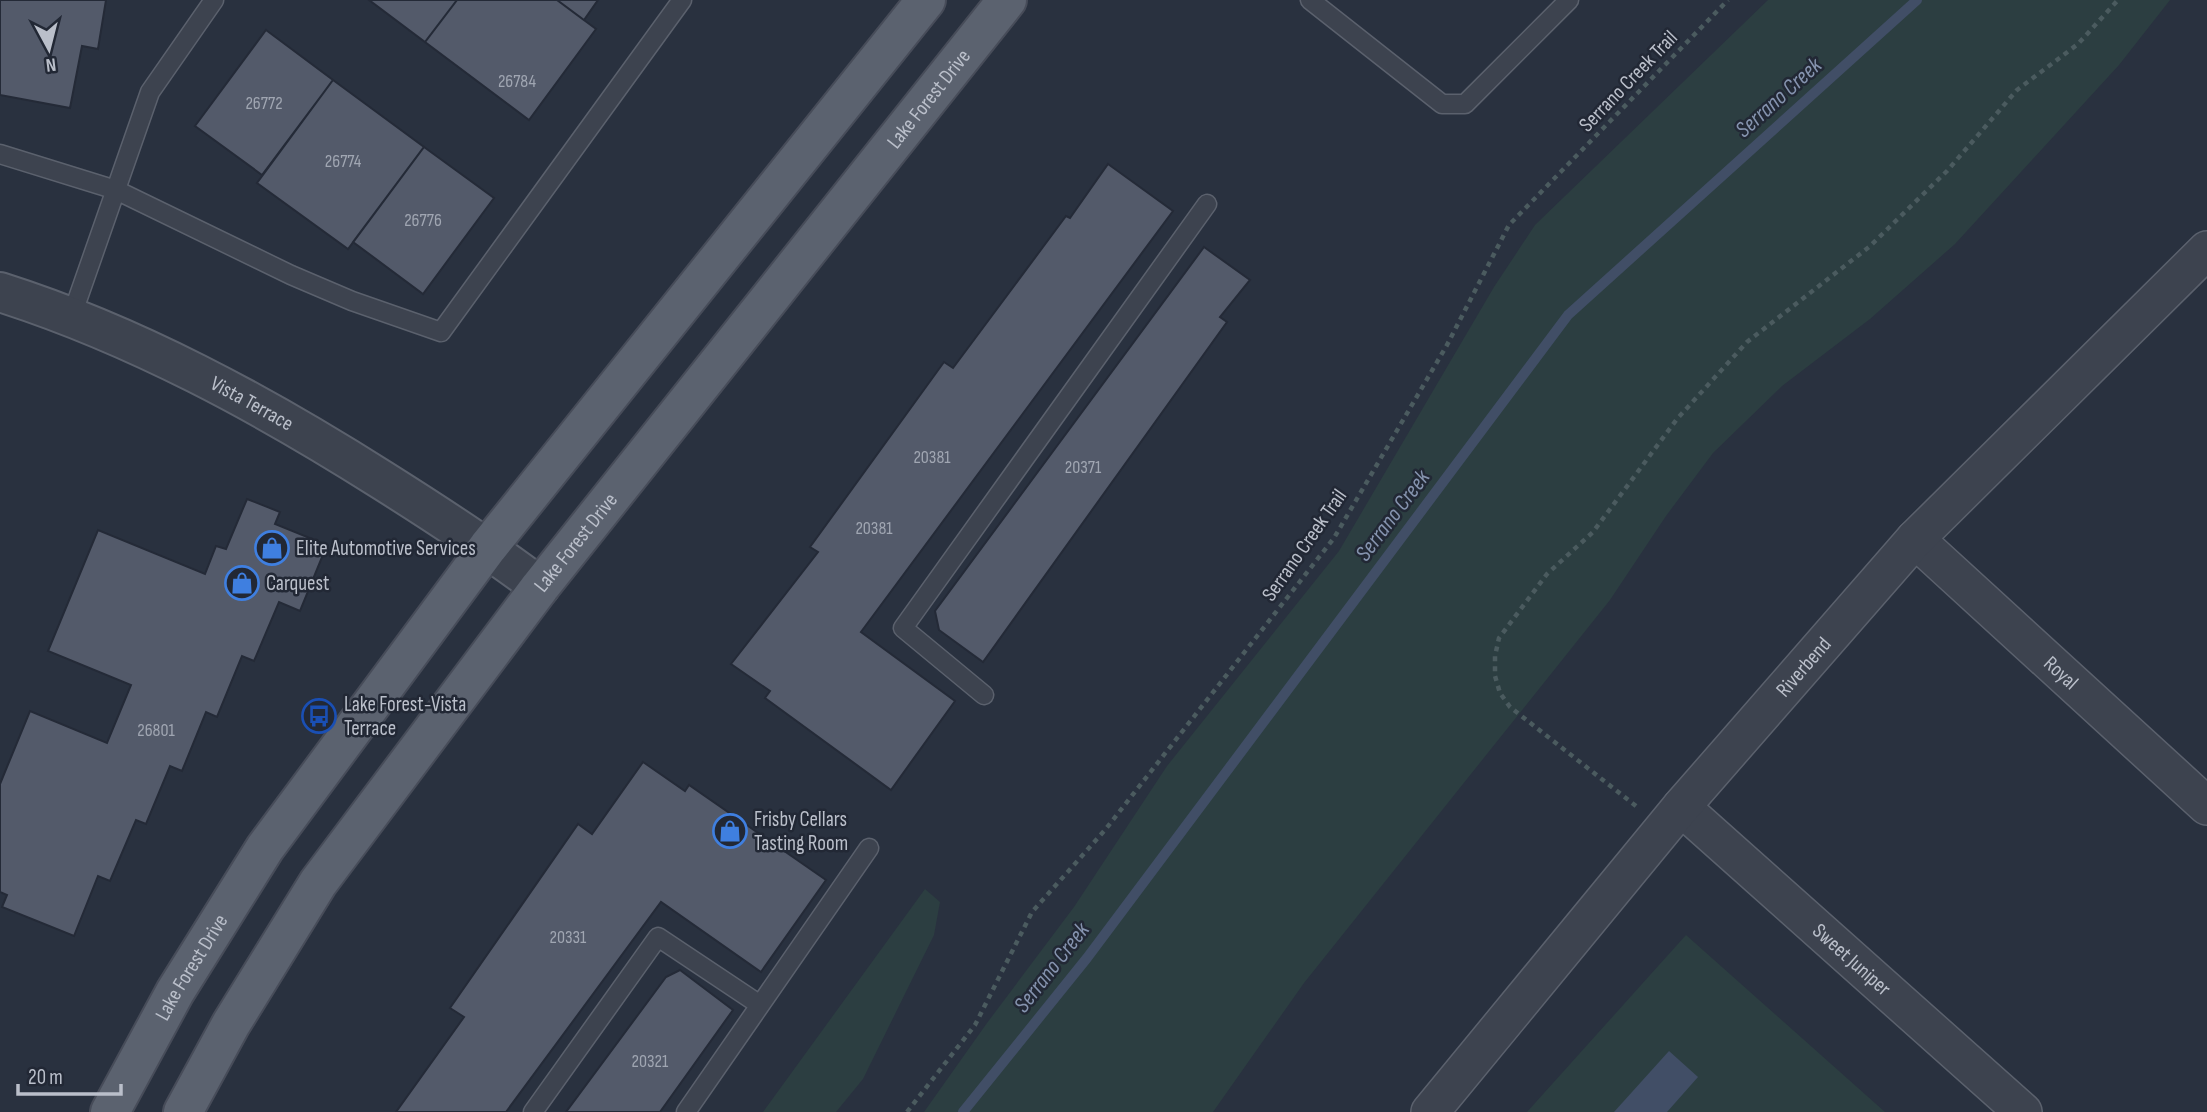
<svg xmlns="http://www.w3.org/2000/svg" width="2207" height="1112" font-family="'Sofia Sans Condensed',sans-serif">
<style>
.green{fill:#2c3e41}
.water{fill:#414e66}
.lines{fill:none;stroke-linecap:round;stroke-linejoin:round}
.stream{stroke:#414e66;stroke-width:10}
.building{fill:#535a6a;stroke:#242a37;stroke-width:2}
.service-casing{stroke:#5b616d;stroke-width:21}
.minor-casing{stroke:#5b616d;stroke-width:40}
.tertiary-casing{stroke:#5b616d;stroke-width:42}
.primary-casing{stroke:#474c59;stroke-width:42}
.path{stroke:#4b5b5f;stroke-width:4.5;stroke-dasharray:5 5;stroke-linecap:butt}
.service{stroke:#3d434f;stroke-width:18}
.minor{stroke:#3d434f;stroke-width:37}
.tertiary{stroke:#3d434f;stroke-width:38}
.primary{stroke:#5b626f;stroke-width:38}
.labels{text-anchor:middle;stroke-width:5;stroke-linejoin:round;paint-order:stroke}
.number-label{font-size:18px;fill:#a0a6b2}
.street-label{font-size:21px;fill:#babfca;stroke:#222835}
.poi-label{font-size:21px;fill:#babfca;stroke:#222835;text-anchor:start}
.water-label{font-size:23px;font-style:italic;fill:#8593ae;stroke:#222835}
</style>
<rect width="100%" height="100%" fill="#29313f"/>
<path class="green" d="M 1768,0 L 2170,0 L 2119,65 L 1955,244 L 1870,319 L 1782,386 L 1713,453 L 1666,516 L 1610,600 L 1304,983 L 1213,1112 L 924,1112 L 987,1023 L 1074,907 L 1167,766 L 1339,551 L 1494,287 L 1535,225 Z
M 925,889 L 940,902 L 934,935 L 863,1079 L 836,1112 L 763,1112 Z
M 1686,935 L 1885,1112 L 1527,1112 Z"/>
<path class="water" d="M 1669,1051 L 1698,1077 L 1667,1112 L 1614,1112 Z"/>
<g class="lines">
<path class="stream" d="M 963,1112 L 1087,958 L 1568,315 L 1917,0"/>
</g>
<path class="building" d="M 0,0 L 106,0 L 98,49 L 82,46 L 70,108 L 0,95 Z
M 369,0 L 457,0 L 425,42 Z
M 457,0 L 557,0 L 596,29 L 529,120 L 425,42 Z
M 557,0 L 598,0 L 584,20 Z
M 266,30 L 333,80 L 262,175 L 195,126 Z
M 333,80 L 424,147 L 348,249 L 257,183 Z
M 424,147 L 494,198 L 423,294 L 353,242 Z
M 1108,164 L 1173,211 L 861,632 L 955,701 L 891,790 L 765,698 L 770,691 L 731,664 L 818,552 L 810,547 L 944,362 L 953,368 L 1066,216 L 1070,218 Z
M 1204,247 L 1250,280 L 1220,317 L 1227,322 L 983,662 L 939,630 L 935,611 Z
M 247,499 L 280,512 L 275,524 L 327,545 L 300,611 L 279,602 L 254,661 L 242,656 L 217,717 L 206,712 L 182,771 L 170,766 L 146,824 L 136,820 L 110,881 L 98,876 L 74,936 L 2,907 L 7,895 L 0,892 L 0,784 L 30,711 L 107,743 L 131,685 L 48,651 L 98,530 L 205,574 L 216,546 L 226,549 Z
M 643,762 L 685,791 L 689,785 L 826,880 L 761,972 L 661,902 L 506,1112 L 396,1112 L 464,1017 L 450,1008 L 578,824 L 592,834 Z
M 680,970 L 733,1010 L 660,1112 L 566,1112 L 666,977 Z"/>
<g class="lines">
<g class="service-casing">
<path id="service" d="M 1310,0 L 1442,104 L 1465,104 L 1569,0
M 0,154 L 116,190 L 291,275 L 352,301 L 441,332 L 682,0
M 71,318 L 150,92 L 214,0
M 984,695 L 903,628 L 1207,204
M 533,1112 L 658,937 L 760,1005
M 686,1112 L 869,848"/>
</g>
<g class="minor-casing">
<g id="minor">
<path id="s1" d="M 1915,539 L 2207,806"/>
<path id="s2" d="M 1681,807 L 2023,1112"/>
<path id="s3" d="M 1430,1112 L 1681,807 L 1915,539 L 2207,250"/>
</g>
</g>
<g class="tertiary-casing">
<g id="tertiary">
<path id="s4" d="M 0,292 C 135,335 262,404 382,480 C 436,514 489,548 540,587"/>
</g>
</g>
<g class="primary-casing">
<g id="primary">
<path id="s5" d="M 110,1112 L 175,992 L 265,848 L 488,547 L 926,0"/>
<path id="s6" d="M 183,1112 L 231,1024 L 318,883 L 540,587 L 1007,0"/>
</g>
</g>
<path class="path" d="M 1636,806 L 1510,707 L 1500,693 L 1495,676 L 1495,656 L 1499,638 L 1547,574 L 1593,532 L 1677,419 L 1747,342 L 1869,247 L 1947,171 L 2017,90 L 2078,44 L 2118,0
M 907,1112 L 975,1025 L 1032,912 L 1105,830 L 1334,538 L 1447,345 L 1509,225 L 1728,0"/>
<use href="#service" class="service"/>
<use href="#minor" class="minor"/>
<use href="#tertiary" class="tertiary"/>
<use href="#primary" class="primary"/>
</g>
<defs>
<g id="shop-ring" transform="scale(1.75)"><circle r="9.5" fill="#222835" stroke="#3f7fe0" stroke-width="1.5"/><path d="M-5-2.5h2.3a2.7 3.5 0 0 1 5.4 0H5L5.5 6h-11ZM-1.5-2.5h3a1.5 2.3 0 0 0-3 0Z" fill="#3f7fe0"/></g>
<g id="bus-ring" transform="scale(1.75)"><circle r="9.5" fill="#222835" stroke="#1a4fb4" stroke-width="1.5"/><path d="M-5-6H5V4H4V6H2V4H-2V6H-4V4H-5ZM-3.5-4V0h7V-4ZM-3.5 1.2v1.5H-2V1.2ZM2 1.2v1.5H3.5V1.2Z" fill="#1a4fb4"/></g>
</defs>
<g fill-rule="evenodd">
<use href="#shop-ring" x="272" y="548"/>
<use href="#shop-ring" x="242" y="583"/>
<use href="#bus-ring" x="319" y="716"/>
<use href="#shop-ring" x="730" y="831"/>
</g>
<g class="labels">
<g class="number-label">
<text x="517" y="87">26784</text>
<text x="264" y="109">26772</text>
<text x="343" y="167">26774</text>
<text x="423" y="226">26776</text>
<text x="932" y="463">20381</text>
<text x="1083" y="473">20371</text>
<text x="874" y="534">20381</text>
<text x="156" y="736">26801</text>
<text x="568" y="943">20331</text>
<text x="650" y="1067">20321</text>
</g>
<g class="street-label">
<text transform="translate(1628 81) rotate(-46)" y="7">Serrano Creek Trail</text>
<text dy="7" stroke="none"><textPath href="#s6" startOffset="1260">Lake Forest Drive</textPath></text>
<text dy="7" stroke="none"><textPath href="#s4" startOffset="276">Vista Terrace</textPath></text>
<text dy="7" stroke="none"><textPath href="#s6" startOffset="693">Lake Forest Drive</textPath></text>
<text transform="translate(1304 545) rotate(-55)" y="7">Serrano Creek Trail</text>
<text dy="7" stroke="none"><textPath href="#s3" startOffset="581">Riverbend</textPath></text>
<text dy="7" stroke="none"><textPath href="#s1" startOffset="198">Royal</textPath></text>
<text dy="7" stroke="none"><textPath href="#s2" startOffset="229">Sweet Juniper</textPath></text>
<text dy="7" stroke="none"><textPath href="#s5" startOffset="166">Lake Forest Drive</textPath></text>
</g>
<g class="poi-label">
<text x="296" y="555">Elite Automotive Services</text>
<text x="266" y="590">Carquest</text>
<text x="344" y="711">Lake Forest-Vista<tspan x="344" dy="24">Terrace</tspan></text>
<text x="754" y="826">Frisby Cellars<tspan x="754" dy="24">Tasting Room</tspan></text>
</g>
<g class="water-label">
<text transform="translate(1778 97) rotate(-42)" y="8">Serrano Creek</text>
<text transform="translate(1392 515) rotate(-53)" y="8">Serrano Creek</text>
<text transform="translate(1051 967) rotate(-52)" y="8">Serrano Creek</text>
</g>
</g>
<g transform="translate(49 49) rotate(173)" stroke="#222835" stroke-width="5" paint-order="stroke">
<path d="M0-5L12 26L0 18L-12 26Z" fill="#babfca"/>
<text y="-10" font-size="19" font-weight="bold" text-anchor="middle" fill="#babfca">N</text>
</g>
<path d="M18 1084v10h103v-10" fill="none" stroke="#babfca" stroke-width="3.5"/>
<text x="28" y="1084" font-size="21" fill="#babfca" stroke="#222835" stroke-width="5" paint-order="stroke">20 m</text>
</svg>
